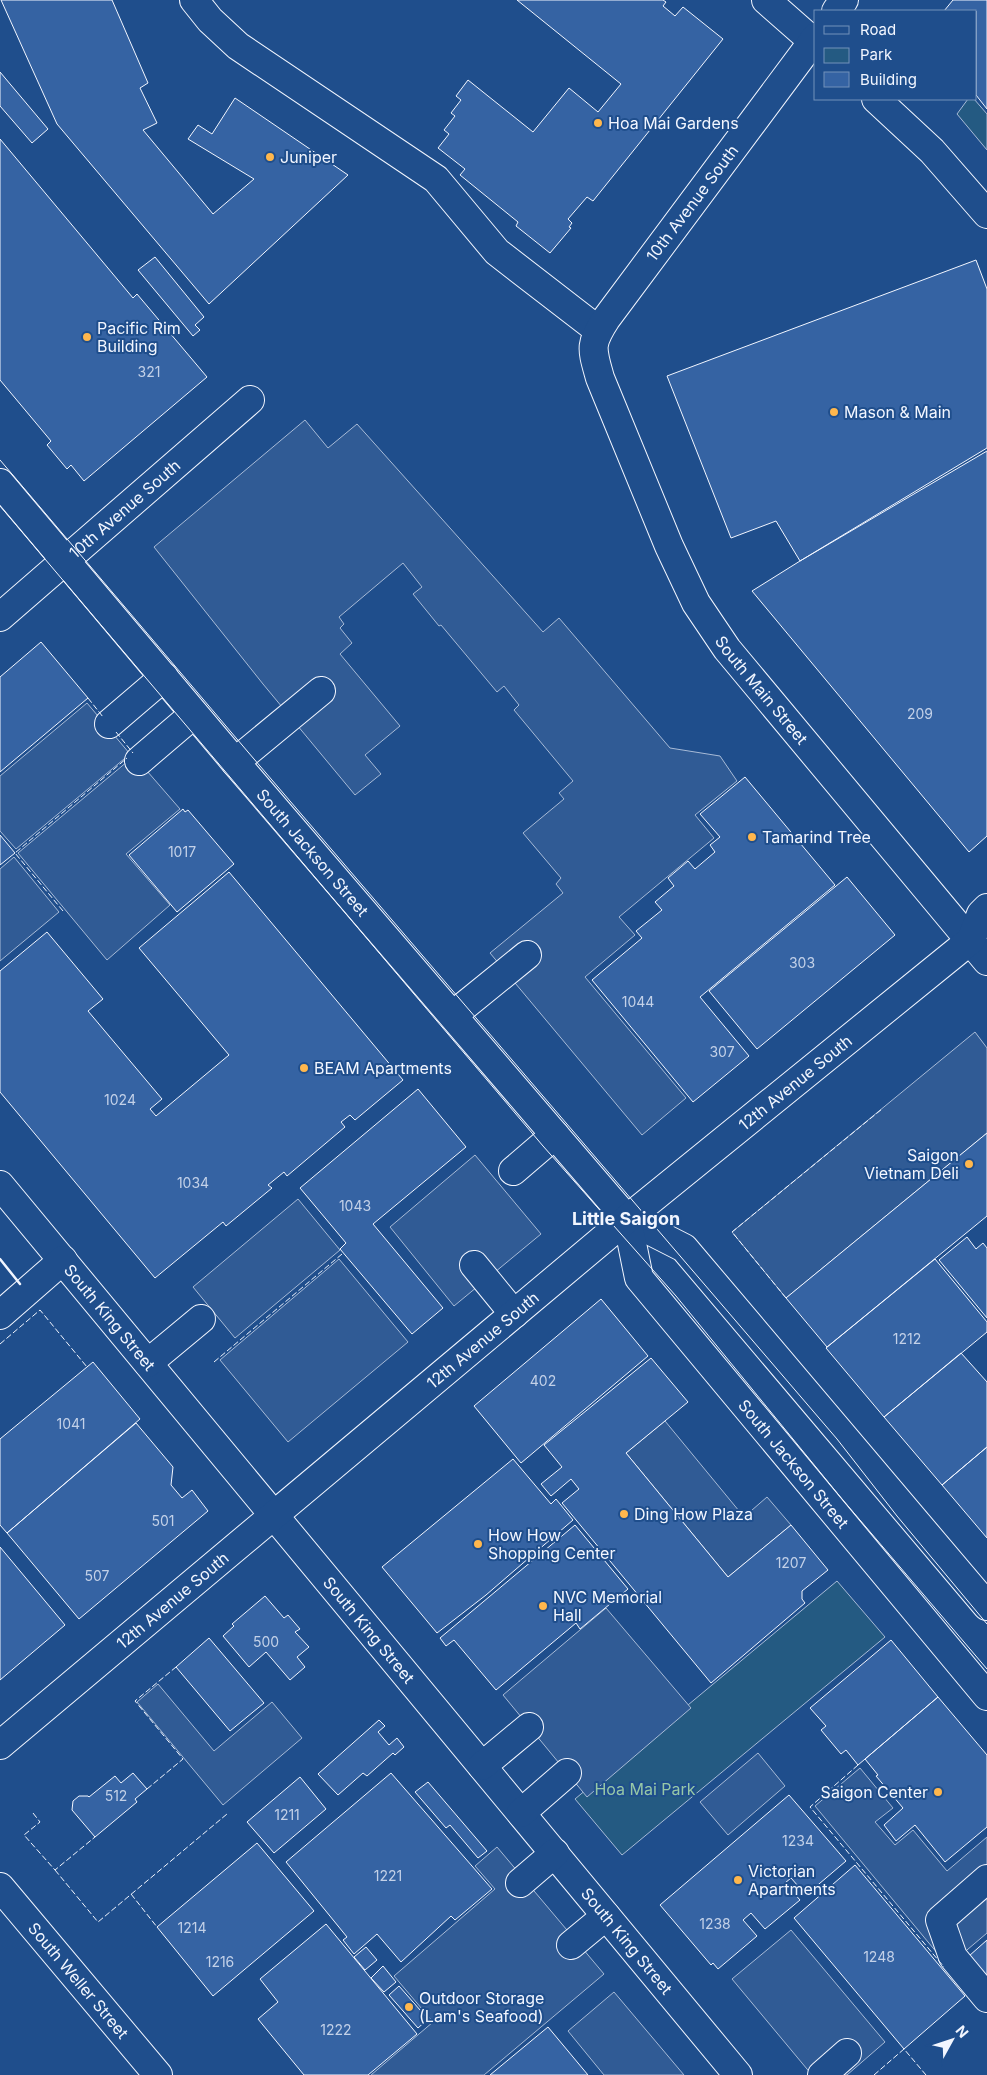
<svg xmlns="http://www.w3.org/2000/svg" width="987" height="2075" font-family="Inter,sans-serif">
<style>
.green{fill:#245a82;stroke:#a8bbd7}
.parking{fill:#305b95;stroke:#a8bbd7}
.building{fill:#3563a3;stroke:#f2f6ff}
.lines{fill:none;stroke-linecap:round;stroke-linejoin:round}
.minor-casing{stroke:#f2f6ff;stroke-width:30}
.major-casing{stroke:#f2f6ff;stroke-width:30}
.minor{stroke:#1f4e8c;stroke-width:28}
.major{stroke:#1f4e8c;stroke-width:28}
.tram{stroke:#f2f6ff;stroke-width:1}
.fence{stroke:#f2f6ff;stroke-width:1;stroke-dasharray:6 2.5;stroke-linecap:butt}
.wall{stroke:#f2f6ff;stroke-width:2.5}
.poi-dot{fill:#ffb74d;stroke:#1f4e8c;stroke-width:2}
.labels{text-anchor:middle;stroke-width:4;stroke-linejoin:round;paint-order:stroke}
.number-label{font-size:14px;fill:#c3d1e8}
.poi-label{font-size:16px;fill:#f2f6ff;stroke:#1f4e8c;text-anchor:start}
.street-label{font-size:16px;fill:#f2f6ff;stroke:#1f4e8c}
.park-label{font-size:16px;fill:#97c8a6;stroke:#1f4e8c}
.neighbourhood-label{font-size:18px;font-weight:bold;fill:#f2f6ff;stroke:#1f4e8c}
</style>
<rect width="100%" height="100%" fill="#1f4e8c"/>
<path class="green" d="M 968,99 L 974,99 L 987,114 L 987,150 L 957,114 Z
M 837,1581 L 885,1637 L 622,1855 L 575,1799 Z"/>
<path class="parking" d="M 305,420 L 328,448 L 357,424 L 543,632 L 559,618 L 670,748 L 720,756 L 737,781 L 695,815 L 714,838 L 619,917 L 635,935 L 585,977 L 686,1098 L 642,1135 L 490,953 L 563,893 L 556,884 L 561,878 L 523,833 L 564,799 L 559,793 L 573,781 L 514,710 L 519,705 L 504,686 L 497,692 L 441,625 L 439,626 L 413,594 L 422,587 L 403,563 L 339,617 L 344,624 L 340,628 L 352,643 L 340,654 L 400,726 L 365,755 L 381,774 L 355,795 L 263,684 L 154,547 Z
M 87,703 L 130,754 L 16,849 L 0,831 L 0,776 Z
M 134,756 L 180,809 L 126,854 L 170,905 L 107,960 L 18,853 Z
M 14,857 L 59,912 L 0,961 L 0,869 Z
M 975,1032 L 987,1048 L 987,1133 L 786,1298 L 732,1232 Z
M 475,1155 L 541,1234 L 454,1306 L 390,1227 Z
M 298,1199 L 340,1250 L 235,1338 L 193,1287 Z
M 339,1259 L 408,1342 L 288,1442 L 220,1360 Z
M 665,1421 L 744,1517 L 767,1497 L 791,1525 L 728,1577 L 626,1453 Z
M 606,1608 L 691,1708 L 587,1797 L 503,1695 Z
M 158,1684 L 214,1751 L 272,1702 L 302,1738 L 223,1805 L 137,1702 Z
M 758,1753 L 785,1786 L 728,1835 L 700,1802 Z
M 860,1768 L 893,1808 L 875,1822 L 895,1845 L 913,1830 L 947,1871 L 987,1837 L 987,1933 L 948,1966 L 815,1806 Z
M 497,1847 L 604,1974 L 484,2075 L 371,2075 L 433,2022 L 394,1976 L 495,1889 L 475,1866 Z
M 791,1930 L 885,2042 L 847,2075 L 812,2075 L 732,1979 Z
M 614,1992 L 684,2075 L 604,2075 L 568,2031 Z"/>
<path class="building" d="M 1,0 L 112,0 L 148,83 L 140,88 L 157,123 L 143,130 L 213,214 L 254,179 L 188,139 L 198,125 L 212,134 L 235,98 L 348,175 L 209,304 L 57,124 Z
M 517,0 L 663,0 L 666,2 L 663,6 L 675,16 L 683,7 L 723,39 L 593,201 L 587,197 L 568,219 L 572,223 L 569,227 L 571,228 L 550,253 L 516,226 L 518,222 L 460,175 L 465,169 L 438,148 L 449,134 L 444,130 L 455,116 L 451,113 L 461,100 L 456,96 L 468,80 L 533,132 L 569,88 L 598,112 L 621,84 Z
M 953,0 L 987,0 L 987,109 L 976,95 L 976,11 L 944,11 Z
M 0,72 L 48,129 L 32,143 L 0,106 Z
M 0,139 L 133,298 L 137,294 L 207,377 L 84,481 L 71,465 L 67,469 L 47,445 L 51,441 L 0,380 Z
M 155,257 L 204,317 L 195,325 L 200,330 L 193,336 L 138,270 Z
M 976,260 L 987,289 L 987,448 L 800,561 L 776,521 L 731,538 L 667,376 Z
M 987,451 L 987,836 L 969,852 L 752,591 L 800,561 Z
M 41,642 L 88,698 L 0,772 L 0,677 Z
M 745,777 L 835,885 L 700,997 L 749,1056 L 693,1102 L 592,980 L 642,938 L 636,931 L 662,910 L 655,902 L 674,886 L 668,878 L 688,861 L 695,869 L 715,852 L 710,845 L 720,837 L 700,814 Z
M 183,809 L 185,812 L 188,810 L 234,864 L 177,912 L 129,855 Z
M 0,835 L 15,853 L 0,865 Z
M 229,872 L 403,1080 L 355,1120 L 350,1115 L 341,1122 L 345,1127 L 287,1176 L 284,1172 L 268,1185 L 272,1188 L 226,1226 L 223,1222 L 155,1278 L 0,1092 L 0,971 L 47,932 L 103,999 L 88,1011 L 162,1099 L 150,1109 L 156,1116 L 229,1055 L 139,948 Z
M 847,877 L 895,935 L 757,1049 L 709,991 Z
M 418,1089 L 466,1147 L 373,1224 L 443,1308 L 412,1334 L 340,1249 L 346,1243 L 300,1188 Z
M 987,1133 L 987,1216 L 827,1347 L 786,1298 Z
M 967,1237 L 976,1249 L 983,1243 L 987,1248 L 987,1318 L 939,1260 Z
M 935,1259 L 987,1322 L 987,1332 L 884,1417 L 826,1348 Z
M 601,1299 L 648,1356 L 521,1463 L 474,1406 Z
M 961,1353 L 987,1382 L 987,1447 L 942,1485 L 884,1417 Z
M 651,1358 L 688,1402 L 626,1453 L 728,1577 L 791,1525 L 828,1570 L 802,1591 L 802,1599 L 805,1603 L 711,1683 L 562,1503 L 579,1489 L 571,1479 L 551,1496 L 541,1484 L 562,1467 L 544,1445 Z
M 93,1362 L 140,1419 L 7,1533 L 0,1525 L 0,1439 Z
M 136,1423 L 173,1467 L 171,1485 L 182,1498 L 192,1490 L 208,1511 L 79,1619 L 7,1533 Z
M 987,1447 L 987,1538 L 942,1485 Z
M 513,1459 L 551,1504 L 556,1499 L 573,1520 L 486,1595 L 437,1633 L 382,1567 Z
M 575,1525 L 628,1589 L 580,1629 L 576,1623 L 496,1690 L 454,1640 L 446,1646 L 440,1638 Z
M 0,1547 L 65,1625 L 0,1680 Z
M 265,1596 L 284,1618 L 288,1615 L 300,1629 L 295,1632 L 309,1647 L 297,1657 L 305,1667 L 290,1680 L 266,1652 L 249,1667 L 223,1636 L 234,1626 L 232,1624 Z
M 209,1638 L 264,1703 L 230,1731 L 176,1667 Z
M 891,1640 L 938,1697 L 858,1765 L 846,1750 L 841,1754 L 821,1730 L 826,1726 L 810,1708 Z
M 938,1697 L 987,1755 L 987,1827 L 945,1862 L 915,1825 L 896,1841 L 884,1825 L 903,1808 L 876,1776 L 878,1775 L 865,1759 Z
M 379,1720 L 385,1726 L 378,1732 L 389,1745 L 397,1738 L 404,1747 L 395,1755 L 393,1753 L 367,1776 L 363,1773 L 338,1795 L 318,1774 Z
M 133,1773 L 147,1789 L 135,1799 L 137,1802 L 95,1837 L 72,1810 L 73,1801 L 79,1796 L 88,1796 L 89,1797 L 115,1776 L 121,1783 Z
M 391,1773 L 492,1889 L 455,1920 L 451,1916 L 401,1962 L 377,1934 L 354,1954 L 343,1940 L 347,1937 L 286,1862 Z
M 300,1777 L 326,1809 L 274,1853 L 247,1822 Z
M 428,1782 L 487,1851 L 478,1858 L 450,1825 L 446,1828 L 415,1792 Z
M 789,1795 L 846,1861 L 806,1895 L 791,1878 L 785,1883 L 800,1900 L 765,1929 L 751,1913 L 743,1920 L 757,1936 L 718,1969 L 713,1963 L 711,1965 L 660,1905 Z
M 257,1843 L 314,1911 L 213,1996 L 157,1927 Z
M 855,1865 L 965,1996 L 904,2049 L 794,1918 Z
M 326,1924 L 417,2034 L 368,2075 L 304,2075 L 258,2019 L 278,2002 L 260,1979 Z
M 987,1940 L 987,1978 L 969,1956 Z
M 366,1947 L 377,1960 L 365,1970 L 354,1957 Z
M 383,1966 L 396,1982 L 384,1992 L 371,1978 Z
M 399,1986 L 428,2019 L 418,2028 L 389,1995 Z
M 548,2027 L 588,2075 L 490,2075 Z"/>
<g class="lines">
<g class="minor-casing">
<g id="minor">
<path d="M 194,0 L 210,20 L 238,46 L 436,179 L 497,252 L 598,330"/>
<path d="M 766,0 L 816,44"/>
<path d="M 836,11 L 844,0"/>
<path id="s1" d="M 816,37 L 606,319 C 589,345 592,349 600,378 L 669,546 L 696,603 L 727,649 L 987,961"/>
<path d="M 876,99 L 932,151 L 987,214"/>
<path id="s2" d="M 0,617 L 250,400"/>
<path d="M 109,724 L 164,677"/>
<path d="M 139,761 L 194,714"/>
<path d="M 235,762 L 321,691"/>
<path d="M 453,1015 L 527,955"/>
<path d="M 513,1171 L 555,1135"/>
<path id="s3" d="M 0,1185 L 738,2075"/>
<path d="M 474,1265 L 514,1314"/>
<path d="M 0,1315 L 63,1260"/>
<path d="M 148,1363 L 201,1319"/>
<path d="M 482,1766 L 529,1727"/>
<path d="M 521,1813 L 567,1773"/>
<path d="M 987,1879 L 940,1920 L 953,1957 L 987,1998"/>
<path d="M 520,1883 L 555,1853"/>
<path id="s4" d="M 0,1887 L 158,2075"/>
<path d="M 571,1945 L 606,1916"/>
<path d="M 822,2075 L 847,2053"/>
</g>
</g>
<g class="major-casing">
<g id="major">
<path id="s5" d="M 0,483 L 235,762 L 627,1219 L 684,1248 L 987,1606"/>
<path id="s6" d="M 627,1219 L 639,1278 L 987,1696"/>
<path id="s7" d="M 0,1745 L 627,1219 L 971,940 L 981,914 L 987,908"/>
</g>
</g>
<use href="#minor" class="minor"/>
<use href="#major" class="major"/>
<path class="tram" d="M 0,460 L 248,752 L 837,1439 L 897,1516 L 987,1624
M 0,506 L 543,1146 L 676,1296 L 842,1499 L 987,1669"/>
<path class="fence" d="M 88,698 L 103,717
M 116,732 L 133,753
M 63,911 L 15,853 L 127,758
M 786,1298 L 732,1232 L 882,1109
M 0,1344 L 40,1310 L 87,1367
M 214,1362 L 342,1254
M 858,1765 L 810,1807 L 944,1967
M 147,1789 L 183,1759 L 135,1701 L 176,1667
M 33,1813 L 40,1822 L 24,1835 L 55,1870 L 95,1837
M 55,1870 L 98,1922 L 227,1814
M 131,1894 L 157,1927
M 874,2075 L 904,2049 L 926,2075"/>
<path class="wall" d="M 0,1259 L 20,1284"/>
</g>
<g class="poi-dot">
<circle cx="598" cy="123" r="5"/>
<circle cx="270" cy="157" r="5"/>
<circle cx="87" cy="337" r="5"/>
<circle cx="834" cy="412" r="5"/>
<circle cx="752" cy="837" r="5"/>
<circle cx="304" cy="1068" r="5"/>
<circle cx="969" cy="1164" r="5"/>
<circle cx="624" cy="1514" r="5"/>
<circle cx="478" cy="1544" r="5"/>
<circle cx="543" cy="1606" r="5"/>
<circle cx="938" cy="1792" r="5"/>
<circle cx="738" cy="1880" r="5"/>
<circle cx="409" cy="2007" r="5"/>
</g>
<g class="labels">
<g class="number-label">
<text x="149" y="377">321</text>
<text x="920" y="719">209</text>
<text x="182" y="857">1017</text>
<text x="802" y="968">303</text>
<text x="638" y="1007">1044</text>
<text x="722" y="1057">307</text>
<text x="120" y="1105">1024</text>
<text x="193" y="1188">1034</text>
<text x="355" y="1211">1043</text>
<text x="907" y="1344">1212</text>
<text x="543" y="1386">402</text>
<text x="71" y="1429">1041</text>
<text x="163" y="1526">501</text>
<text x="791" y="1568">1207</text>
<text x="97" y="1581">507</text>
<text x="266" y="1647">500</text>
<text x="116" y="1801">512</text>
<text x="287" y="1820">1211</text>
<text x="798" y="1846">1234</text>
<text x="388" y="1881">1221</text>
<text x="715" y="1929">1238</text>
<text x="192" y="1933">1214</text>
<text x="879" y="1962">1248</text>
<text x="220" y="1967">1216</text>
<text x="336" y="2035">1222</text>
</g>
<g class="poi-label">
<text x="608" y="129">Hoa Mai Gardens</text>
<text x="280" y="163">Juniper</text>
<text x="97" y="334">Pacific Rim<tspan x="97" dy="18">Building</tspan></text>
<text x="844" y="418">Mason &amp; Main</text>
<text x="762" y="843">Tamarind Tree</text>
<text x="314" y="1074">BEAM Apartments</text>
<text x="959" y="1161" text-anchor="end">Saigon<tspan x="959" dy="18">Vietnam Deli</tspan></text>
<text x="634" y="1520">Ding How Plaza</text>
<text x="488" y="1541">How How<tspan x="488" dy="18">Shopping Center</tspan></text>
<text x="553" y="1603">NVC Memorial<tspan x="553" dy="18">Hall</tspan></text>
<text x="928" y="1798" text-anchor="end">Saigon Center</text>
<text x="748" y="1877">Victorian<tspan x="748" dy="18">Apartments</tspan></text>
<text x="419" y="2004">Outdoor Storage<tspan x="419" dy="18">(Lam's Seafood)</tspan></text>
</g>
<g class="street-label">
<text transform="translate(692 203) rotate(-53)" y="6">10th Avenue South</text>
<text dy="6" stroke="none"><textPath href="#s2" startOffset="165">10th Avenue South</textPath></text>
<text dy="6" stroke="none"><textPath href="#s1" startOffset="768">South Main Street</textPath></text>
<text dy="6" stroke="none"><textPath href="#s5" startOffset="484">South Jackson Street</textPath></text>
<text dy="6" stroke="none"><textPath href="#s7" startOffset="1035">12th Avenue South</textPath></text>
<text dy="6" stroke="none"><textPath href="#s3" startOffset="172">South King Street</textPath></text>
<text dy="6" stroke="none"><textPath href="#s7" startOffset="630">12th Avenue South</textPath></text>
<text dy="6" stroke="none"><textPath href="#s6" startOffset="302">South Jackson Street</textPath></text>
<text dy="6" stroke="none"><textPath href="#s7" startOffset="225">12th Avenue South</textPath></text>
<text dy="6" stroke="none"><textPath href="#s3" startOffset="578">South King Street</textPath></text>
<text dy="6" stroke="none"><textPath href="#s3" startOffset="982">South King Street</textPath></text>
<text dy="6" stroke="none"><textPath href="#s4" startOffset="122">South Weller Street</textPath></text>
</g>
<g class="park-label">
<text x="645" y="1795">Hoa Mai Park</text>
</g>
<g class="neighbourhood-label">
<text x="626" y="1225">Little Saigon</text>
</g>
</g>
<rect x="814" y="10" width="162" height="90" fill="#1f4e8c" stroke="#7391ba"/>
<rect x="824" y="26" width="25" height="8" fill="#1f4e8c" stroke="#7391ba"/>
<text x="860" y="35" font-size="15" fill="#f2f6ff">Road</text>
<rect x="824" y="48" width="25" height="15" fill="#245a82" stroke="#7391ba"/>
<text x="860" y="60" font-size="15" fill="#f2f6ff">Park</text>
<rect x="824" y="72" width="25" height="15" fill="#3563a3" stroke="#7391ba"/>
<text x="860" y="85" font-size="15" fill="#f2f6ff">Building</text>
<g transform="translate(952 2040) rotate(50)" stroke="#1f4e8c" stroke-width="4" paint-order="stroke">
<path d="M0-4L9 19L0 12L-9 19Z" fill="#f2f6ff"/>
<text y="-8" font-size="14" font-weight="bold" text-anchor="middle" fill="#f2f6ff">N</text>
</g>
</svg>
